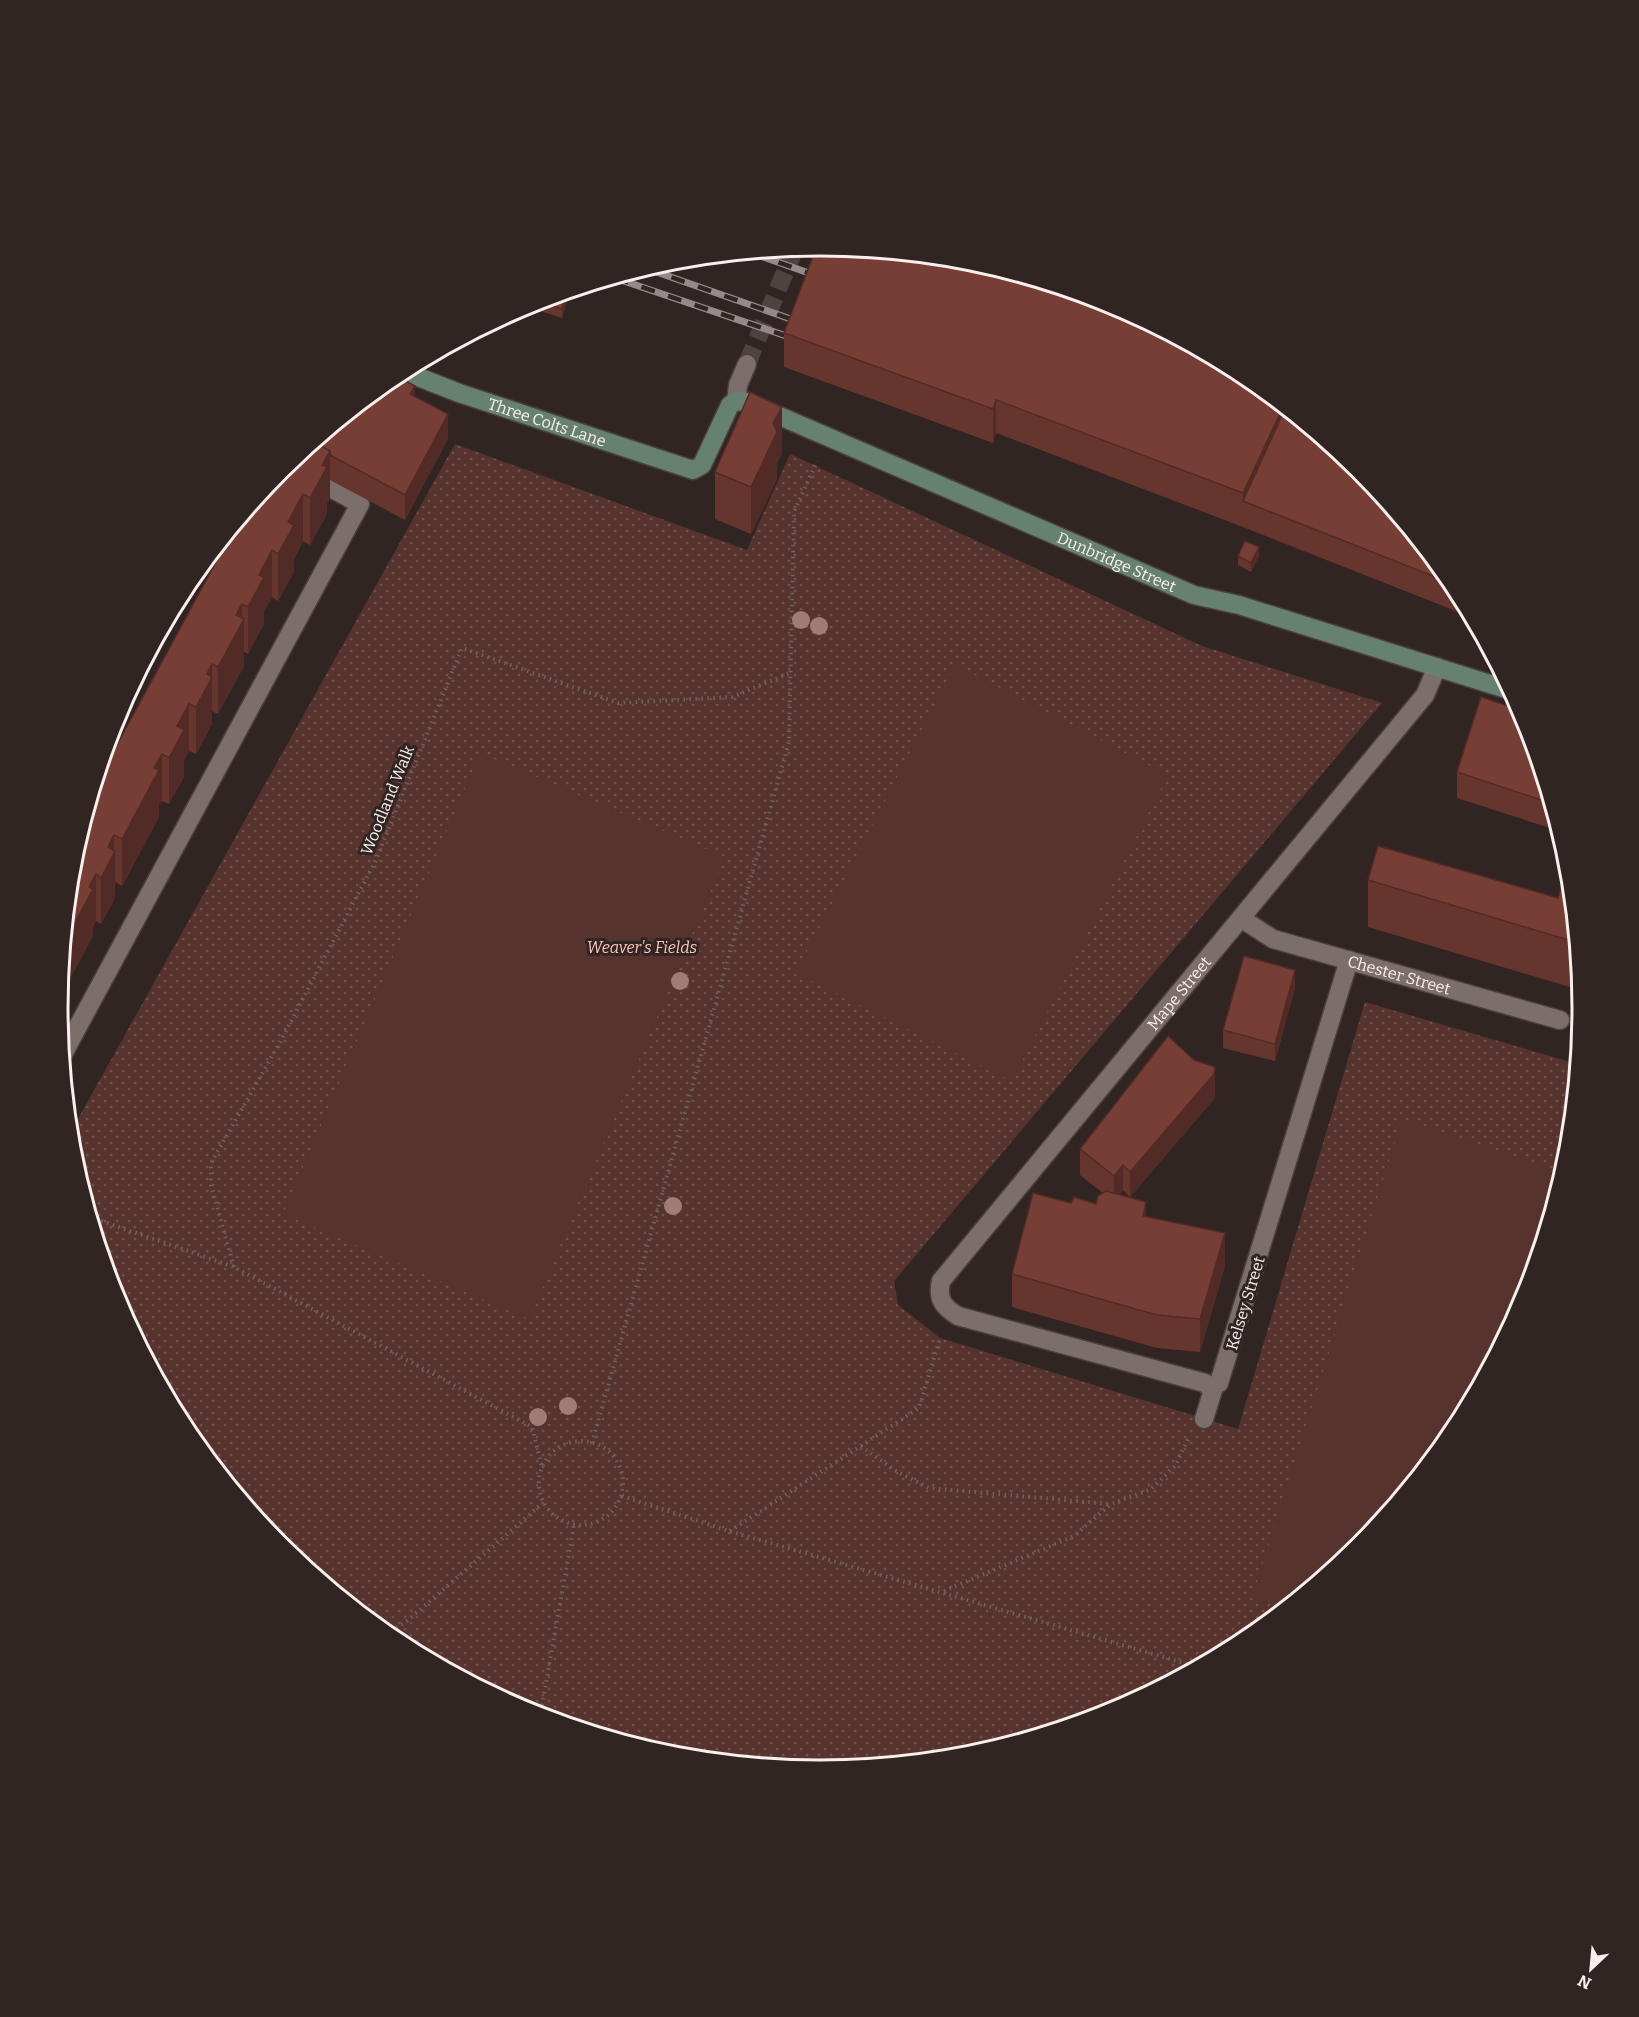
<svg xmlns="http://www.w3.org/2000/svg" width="1639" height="2017" font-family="Bitter,serif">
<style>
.park{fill:url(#park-dots)}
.garden{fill:#57332e}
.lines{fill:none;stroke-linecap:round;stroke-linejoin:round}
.minor-tunnel{stroke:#4f4341;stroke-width:18;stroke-dasharray:18 9;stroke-linecap:butt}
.service-casing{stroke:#4a403e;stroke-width:21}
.minor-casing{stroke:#4a403e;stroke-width:21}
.secondary-casing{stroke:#4a403e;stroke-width:21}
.path{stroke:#6e6361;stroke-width:4;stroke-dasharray:1.5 4.5;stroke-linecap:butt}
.service{stroke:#7c6e6b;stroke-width:18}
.minor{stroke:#7c6e6b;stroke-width:18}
.secondary{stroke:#678170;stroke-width:18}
.rail-casing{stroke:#958a89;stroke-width:7}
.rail{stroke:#312523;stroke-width:4.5;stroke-dasharray:14;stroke-linecap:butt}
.tree{fill:#a07c76}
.wall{fill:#66352e}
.shaded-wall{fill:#532b26}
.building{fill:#773e36;stroke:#532b26;stroke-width:1.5}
.labels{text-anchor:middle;stroke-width:6;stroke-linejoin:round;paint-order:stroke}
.street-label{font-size:16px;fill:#f8efee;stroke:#312523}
.park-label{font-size:16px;font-style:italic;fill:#fbc3b9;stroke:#312523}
.rim{fill:none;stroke:#f8efee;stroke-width:3}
</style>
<defs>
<pattern id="park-dots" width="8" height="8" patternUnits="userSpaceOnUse" patternTransform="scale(1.5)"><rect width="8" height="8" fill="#57332e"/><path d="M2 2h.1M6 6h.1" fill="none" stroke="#70514d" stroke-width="1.8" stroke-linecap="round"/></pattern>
</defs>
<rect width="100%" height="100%" fill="#312523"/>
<path class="park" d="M 455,444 L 747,550 L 790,454 L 1202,646 L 1382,703 L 894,1281 L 898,1305 L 940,1338 L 1238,1429 L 1365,1002 L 1577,1064 L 1567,1158 L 1524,1301 L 1453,1432 L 1358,1548 L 1243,1643 L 1111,1713 L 968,1756 L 819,1771 L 670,1756 L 527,1713 L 396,1642 L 280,1547 L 185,1432 L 115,1300 L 72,1157 L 69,1135 Z"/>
<path class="garden" d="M 955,665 L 1168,775 L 1012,1081 L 796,973 Z
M 480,753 L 725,857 L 529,1319 L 283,1214 Z
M 1402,1119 L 1563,1173 L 1524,1301 L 1453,1432 L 1358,1548 L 1284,1609 L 1252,1598 Z"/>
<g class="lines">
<path class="minor-tunnel" d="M 747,364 L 795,248"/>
<g class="service-casing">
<path id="service" d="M 62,1056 L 360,504 L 287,464
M 1204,1419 L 1214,1387"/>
</g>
<g class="minor-casing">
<g id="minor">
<path d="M 736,401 L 738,385 L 747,364"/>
<path id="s1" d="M 1242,919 L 1273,939 L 1560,1020"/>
<path id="s2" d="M 1349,960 L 1219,1383 L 1209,1387 L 1205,1383 L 958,1316 C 943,1307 937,1299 941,1281 L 1425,695 L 1437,667"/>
</g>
</g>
<g class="secondary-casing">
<g id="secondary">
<path id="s3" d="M 403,371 L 459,393 L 693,470 L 702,465 L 730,405 L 736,401 L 747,402 L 1194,595 L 1239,605 L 1509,690"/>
</g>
</g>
<path class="path" d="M 90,1217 L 234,1267 L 532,1427 L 542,1467
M 234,1267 L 211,1185 L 211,1163 L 279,1044 L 376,860 L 462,648 L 618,703 L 732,697 L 790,673
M539 1483a42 42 0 1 1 84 0a42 42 0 1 1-84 0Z
M 592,1443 L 789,742 L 794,512 L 817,461
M 861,1446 L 894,1470 L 929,1488 L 1110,1504
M 622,1496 L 729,1531 L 1198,1667
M 730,1531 L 919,1408 L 940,1338
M 944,1591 L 1074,1536 L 1111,1504 L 1151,1489 L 1175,1466 L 1188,1439
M 386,1634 L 407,1621 L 543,1503
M 540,1717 L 574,1525"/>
<use href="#service" class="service"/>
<use href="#minor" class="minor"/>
<use href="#secondary" class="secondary"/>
<g class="rail-casing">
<path id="rail" d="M 796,248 L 830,261
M 752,253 L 823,278
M 645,268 L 805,324
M 615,278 L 798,340"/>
</g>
<use href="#rail" class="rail"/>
</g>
<g class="tree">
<circle cx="801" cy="620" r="9"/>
<circle cx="819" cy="626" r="9"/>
<circle cx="680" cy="981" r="9"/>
<circle cx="673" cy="1206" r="9"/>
<circle cx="568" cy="1406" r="9"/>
<circle cx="538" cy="1417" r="9"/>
</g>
<path class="wall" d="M 569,292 L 562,318 L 525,306 L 528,304 Z
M 784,333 L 1359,470 L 1454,585 L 1471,617 L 1243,527 L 996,433 L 993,443 L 784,367 Z
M 415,396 L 448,439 L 405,520 L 330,480 L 330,498 L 327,503 L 327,514 L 310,545 L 303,541 L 294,559 L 294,572 L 278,601 L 272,597 L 264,612 L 264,624 L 248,654 L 244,652 L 244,666 L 218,714 L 212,711 L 212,724 L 196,754 L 189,751 L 184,760 L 184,777 L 169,804 L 162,801 L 159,805 L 159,817 L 122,886 L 115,882 L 115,898 L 101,924 L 96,921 L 93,927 L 93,936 L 67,984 L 60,979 L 72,859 L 281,469 Z
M 782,453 L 777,463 L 777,479 L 751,534 L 715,519 L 715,472 Z
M 1238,556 L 1259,556 L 1251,572 L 1238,565 Z
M 1524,717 L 1559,831 L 1457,798 L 1457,772 Z
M 1568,866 L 1580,990 L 1368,927 L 1368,880 L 1558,898 Z
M 1295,988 L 1275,1061 L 1223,1048 L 1223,1030 Z
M 1215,1092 L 1214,1099 L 1130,1197 L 1123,1190 L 1119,1195 L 1146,1217 L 1225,1266 L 1200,1352 L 1157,1348 L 1012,1307 L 1012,1274 L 1071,1203 L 1096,1204 L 1103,1193 L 1080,1175 L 1080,1149 Z"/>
<path class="shaded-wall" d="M 567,292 L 569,292 L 569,294 L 562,318 L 562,309 Z
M 415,386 L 415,411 L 410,394 Z
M 996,400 L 996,433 L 993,443 L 993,409 Z
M 782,407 L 782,453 L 777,463 L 777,479 L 751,534 L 751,487 L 773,423 Z
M 1283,407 L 1294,416 L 1243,501 L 1243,493 Z
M 448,414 L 448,439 L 405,520 L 405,495 Z
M 330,451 L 330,498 L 327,503 L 327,514 L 310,545 L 310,498 L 322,465 Z
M 303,494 L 303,541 L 294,559 L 294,572 L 278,601 L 278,554 L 288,522 Z
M 1259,547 L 1259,556 L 1251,572 L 1251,563 Z
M 272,550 L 272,597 L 264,612 L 264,624 L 248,654 L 248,607 L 259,575 Z
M 242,604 L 242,623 L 244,619 L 244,666 L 218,714 L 218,667 L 236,615 Z
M 212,664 L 212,724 L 196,754 L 196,707 L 207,674 Z
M 189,704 L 189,751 L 184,760 L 184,777 L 169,804 L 169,758 L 177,726 Z
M 162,754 L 162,801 L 159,805 L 159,817 L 122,886 L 122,839 L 154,768 Z
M 114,835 L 114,853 L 115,851 L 115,898 L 101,924 L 101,878 L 108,847 Z
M 96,874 L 96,921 L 93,927 L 93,936 L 67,984 L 67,937 L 89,887 Z
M 1295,970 L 1295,988 L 1275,1061 L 1275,1044 Z
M 1215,1067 L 1215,1092 L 1214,1099 L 1130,1197 L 1130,1172 Z
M 1123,1165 L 1123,1190 L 1114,1202 L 1114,1176 Z
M 1146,1202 L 1146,1235 L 1143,1216 Z
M 1225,1233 L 1225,1266 L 1200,1352 L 1200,1319 Z"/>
<path class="building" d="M 817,246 L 969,261 L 1112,304 L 1243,375 L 1283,407 L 1243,493 L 996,400 L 993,409 L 784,333 Z
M 567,292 L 562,309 L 538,301 Z
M 395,375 L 415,386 L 410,394 L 448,414 L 405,495 L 330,455 L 330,451 L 314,442 Z
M 750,392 L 782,407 L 773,423 L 777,432 L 751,487 L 715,472 Z
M 1285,409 L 1359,470 L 1453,584 L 1243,501 Z
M 314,442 L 330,451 L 322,465 L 327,467 L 310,498 L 303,494 L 288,522 L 294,525 L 278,554 L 272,550 L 259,575 L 264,577 L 248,607 L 242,604 L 236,615 L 244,619 L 218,667 L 212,664 L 207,674 L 212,677 L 196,707 L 189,704 L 177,726 L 184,730 L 169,758 L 162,754 L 154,768 L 159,770 L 122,839 L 114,835 L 108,847 L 115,851 L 101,878 L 96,874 L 89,887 L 93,889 L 67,937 L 64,935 L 72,859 L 93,789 L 240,518 L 281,469 Z
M 1245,541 L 1259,547 L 1251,563 L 1238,556 Z
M 1481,697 L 1520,710 L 1524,717 L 1550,803 L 1457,772 Z
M 1378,846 L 1558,898 L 1568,866 L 1575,942 L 1368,880 Z
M 1244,956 L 1295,970 L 1275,1044 L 1223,1030 Z
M 1168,1036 L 1194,1060 L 1215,1067 L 1214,1074 L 1130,1172 L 1123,1165 L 1114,1176 L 1080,1149 Z
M 1106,1191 L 1146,1202 L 1143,1216 L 1225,1233 L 1200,1319 L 1157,1315 L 1012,1274 L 1033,1193 L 1071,1203 L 1074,1197 L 1096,1204 L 1098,1196 Z"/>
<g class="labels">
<g class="street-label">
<text dy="6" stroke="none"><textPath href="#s3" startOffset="153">Three Colts Lane</textPath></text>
<text dy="6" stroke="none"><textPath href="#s3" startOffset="804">Dunbridge Street</textPath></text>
<text transform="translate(387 800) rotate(-68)" y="6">Woodland Walk</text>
<text dy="6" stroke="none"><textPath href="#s1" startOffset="168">Chester Street</textPath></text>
<text dy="6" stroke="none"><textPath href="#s2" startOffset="1131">Mape Street</textPath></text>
<text transform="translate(1245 1303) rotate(-73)" y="6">Kelsey Street</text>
</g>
<g class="park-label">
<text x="642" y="953">Weaver's Fields</text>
</g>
</g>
<path d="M0 0H1639V2017H0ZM68 1008a752 752 0 1 1 1504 0a752 752 0 1 1-1504 0Z" fill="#312523" fill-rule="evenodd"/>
<path class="rim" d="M68 1008a752 752 0 1 1 1504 0a752 752 0 1 1-1504 0Z"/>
<g transform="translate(1591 1969) rotate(206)" stroke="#312523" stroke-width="4.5" paint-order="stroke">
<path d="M0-4.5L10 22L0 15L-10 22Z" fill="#f8efee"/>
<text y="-9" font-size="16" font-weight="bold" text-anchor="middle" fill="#f8efee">N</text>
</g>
</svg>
